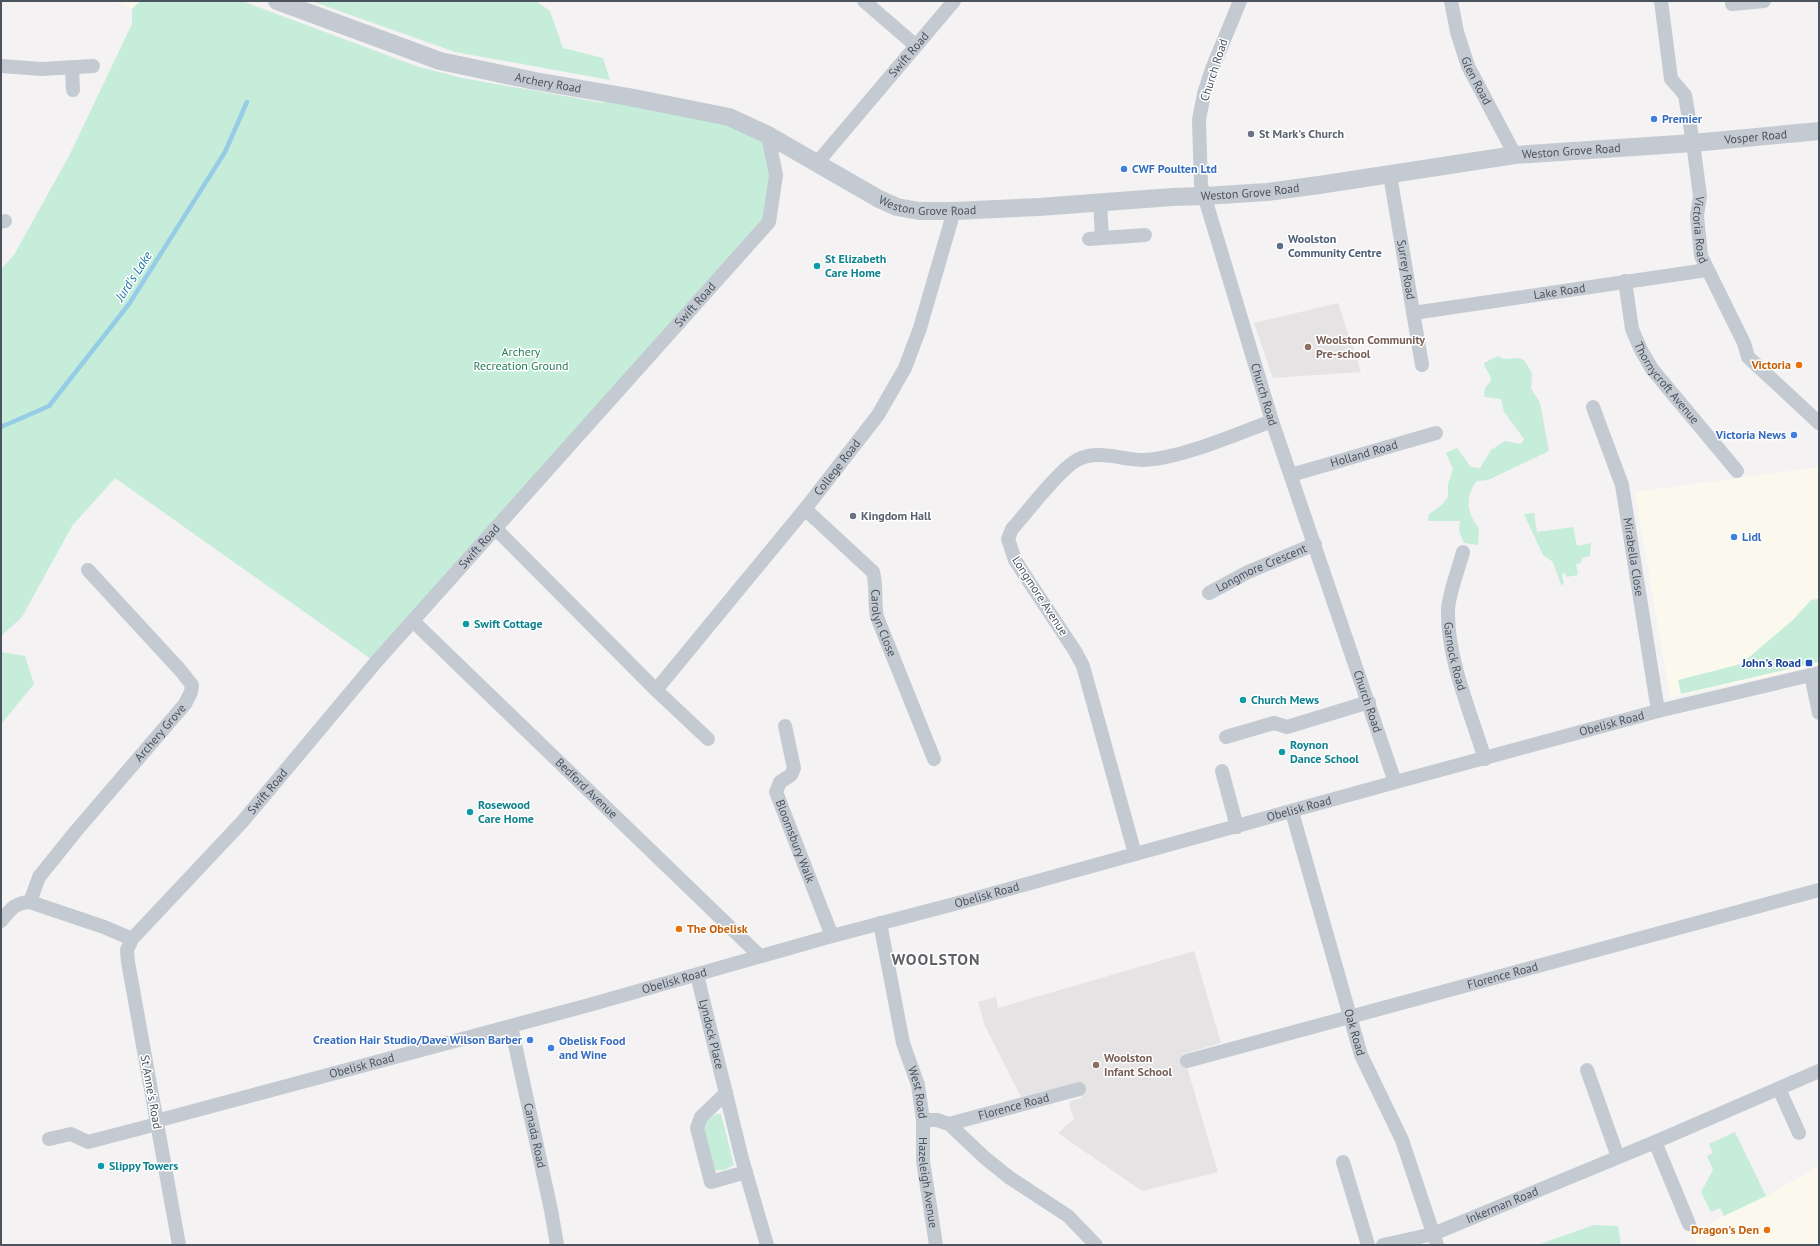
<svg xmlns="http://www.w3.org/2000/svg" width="1820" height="1246" font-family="'PT Sans',sans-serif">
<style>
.commercial{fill:#fbf9ee}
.education{fill:#e5e3e3}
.green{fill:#c5edd9}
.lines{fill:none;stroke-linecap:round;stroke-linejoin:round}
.stream{stroke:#96cce6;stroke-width:4.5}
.minor{stroke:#c4cad2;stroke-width:14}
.tertiary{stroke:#c4cad2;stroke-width:18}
.shop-dot{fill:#3f7fe0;stroke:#fff;stroke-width:1.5}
.worship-dot{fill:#6b7280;stroke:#fff;stroke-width:1.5}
.service-dot{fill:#5c6f8a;stroke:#fff;stroke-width:1.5}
.culture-dot{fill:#0f9aa8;stroke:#fff;stroke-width:1.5}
.education-dot{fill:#8d6e63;stroke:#fff;stroke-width:1.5}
.food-dot{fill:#e8710a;stroke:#fff;stroke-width:1.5}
.transit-dot{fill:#1a4fb4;stroke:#fff;stroke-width:1.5}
.labels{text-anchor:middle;stroke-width:3;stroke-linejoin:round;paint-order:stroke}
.street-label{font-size:12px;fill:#4b535e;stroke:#fff}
.shop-label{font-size:12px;font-weight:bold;fill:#366cbe;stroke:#fff;text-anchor:start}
.worship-label{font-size:12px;font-weight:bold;fill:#5b616d;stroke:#fff;text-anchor:start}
.service-label{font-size:12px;font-weight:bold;fill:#4e5e75;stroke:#fff;text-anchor:start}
.culture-label{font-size:12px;font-weight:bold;fill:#0d838f;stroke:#fff;text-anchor:start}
.education-label{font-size:12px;font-weight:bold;fill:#785e54;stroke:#fff;text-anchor:start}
.park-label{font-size:12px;fill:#207b58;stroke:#fff}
.food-label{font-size:12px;font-weight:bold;fill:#c56008;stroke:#fff;text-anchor:end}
.transit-label{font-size:12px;font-weight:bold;fill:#164399;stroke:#fff;text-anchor:end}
.water-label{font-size:13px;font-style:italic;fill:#1876a3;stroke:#fff}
.district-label{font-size:16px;font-weight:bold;letter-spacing:1px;fill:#5f6166;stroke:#fff}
</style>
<rect width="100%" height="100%" fill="#f4f2f2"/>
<path class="commercial" d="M 112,1 L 140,1 L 132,9 Z
M 1819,467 L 1819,665 L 1670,698 L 1635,492 Z
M 1819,1166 L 1819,1245 L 1699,1245 L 1692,1238 L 1697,1229 L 1766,1196 Z"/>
<path class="education" d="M 1338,303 L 1361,372 L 1273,378 L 1254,323 Z
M 1194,951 L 1221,1043 L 1183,1054 L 1218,1172 L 1142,1191 L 1058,1133 L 1074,1119 L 1069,1105 L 1071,1101 L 1082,1098 L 1078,1082 L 1021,1097 L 985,1026 L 978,1002 L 996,997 L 998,1008 Z"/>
<path class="green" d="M 140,1 L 242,1 L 416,66 L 462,78 L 604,103 L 607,93 L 768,135 L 776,175 L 769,222 L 371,659 L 115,478 L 72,526 L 22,617 L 1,636 L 1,269 L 14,255 L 69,156 L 132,24 L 132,9 Z
M 311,1 L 536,1 L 550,11 L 563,48 L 603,58 L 610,80 L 455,52 Z
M 1498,356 L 1504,359 L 1519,358 L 1525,361 L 1532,374 L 1531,388 L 1540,403 L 1549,451 L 1488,480 L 1477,481 C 1465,496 1466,513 1479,528 L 1478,545 L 1464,543 L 1459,531 L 1460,521 L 1428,521 L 1429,514 L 1442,505 L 1448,497 L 1448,485 L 1453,469 L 1446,453 L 1457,448 L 1471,467 L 1480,468 L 1491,450 L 1505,441 L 1521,444 L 1524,439 L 1504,412 L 1501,399 L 1484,397 L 1485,388 L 1491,381 C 1491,373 1485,370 1484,363 Z
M 1534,513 L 1537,532 L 1573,527 L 1577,546 L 1591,543 L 1590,556 L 1582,558 L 1581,563 L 1576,564 L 1578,575 L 1566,577 L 1566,573 L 1562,574 L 1564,584 L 1561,585 L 1553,562 L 1543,555 L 1524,514 Z
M 1819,599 L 1819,662 L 1681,694 L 1678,680 L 1741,664 L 1794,619 L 1811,600 Z
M 1,652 L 25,656 L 34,684 L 1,724 Z
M 716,1114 L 721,1114 L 734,1165 L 724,1170 L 716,1170 L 713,1168 L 704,1129 L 708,1119 Z
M 1735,1132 L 1766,1196 L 1724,1216 L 1720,1208 L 1711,1212 L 1701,1192 L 1713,1170 L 1707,1156 L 1713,1153 L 1709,1144 Z
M 1594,1225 L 1618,1226 L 1621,1245 L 1537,1245 Z"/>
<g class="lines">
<path class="stream" d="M 1,427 L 49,406 L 129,304 L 225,152 L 247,102"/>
<g class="minor">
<path d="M 864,1 L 915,45"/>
<path id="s1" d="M 1240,1 L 1212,69 L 1204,94 L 1199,120 L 1201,185 L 1272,421 L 1395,782"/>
<path id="s2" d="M 1451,1 L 1457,32 L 1468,66 L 1515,155"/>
<path id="s3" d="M 1661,1 L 1671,79 L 1685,95 L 1693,143 L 1700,196 L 1697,216 L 1701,256 L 1744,343 L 1748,357 L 1819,423"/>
<path d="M 1732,4 L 1764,1"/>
<path d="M 1,66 L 42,69 L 93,66"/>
<path d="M 72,67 L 73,90"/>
<path id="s4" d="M 817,163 L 954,1"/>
<path id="s5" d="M 1390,175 L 1422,365"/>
<path d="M 1100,203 L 1102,238"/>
<path d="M 1,222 L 5,221"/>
<path d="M 1089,239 L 1145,235"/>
<path id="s6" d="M 1625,281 L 1632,329 L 1641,350 L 1652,369 L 1737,471"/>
<path id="s7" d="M 1413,313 L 1707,270"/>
<path id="s8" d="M 1593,407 L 1622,485 L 1658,711"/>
<path id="s9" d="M 1291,475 L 1436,433"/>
<path id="s10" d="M 805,509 L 873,572 C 877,587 874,602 877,617 L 934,759"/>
<path d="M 495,528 L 656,690 L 708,739"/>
<path id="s11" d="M 1463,552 C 1459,568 1448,595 1448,611 C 1447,658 1471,714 1485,759"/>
<path id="s12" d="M 1209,593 L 1248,572 L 1315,544"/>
<path id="s13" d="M 413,621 L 760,956"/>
<path d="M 1811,675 L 1819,713"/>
<path id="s14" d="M 656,690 L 805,509 L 878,415 L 905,368 L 920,328 L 954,211"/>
<path id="s15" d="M 785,726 L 794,768 L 791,775 L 780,782 L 776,792 L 832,936"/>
<path d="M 1226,737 L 1274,723 L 1287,727 L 1369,702"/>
<path d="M 1222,771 L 1237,827"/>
<path id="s16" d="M 1292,812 L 1361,1055 L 1402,1140 L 1437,1245"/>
<path d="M 1135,854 L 1083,666 L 1075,651 L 1024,574 L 1015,560 L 1008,539 L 1012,529 C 1028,511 1059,470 1077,460 C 1098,449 1122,460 1143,460 C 1180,459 1236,434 1272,421"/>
<path id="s17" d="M 30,902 L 39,877 L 76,831 L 185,704 L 191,692 L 192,685 L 181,671 L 88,570"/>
<path d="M 1,921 C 11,909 14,903 30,902 L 104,927 L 132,939"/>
<path id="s18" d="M 880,923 L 903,1043 L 918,1085 L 923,1120 L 923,1161 L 936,1245"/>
<path id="s19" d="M 697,975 L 742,1159 L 767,1245"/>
<path id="s20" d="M 511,1026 L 551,1210 L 557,1245"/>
<path id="s21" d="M 1187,1061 L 1819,890"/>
<path d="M 1587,1070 L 1618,1157"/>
<path d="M 1779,1089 L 1799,1133"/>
<path d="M 726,1093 L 701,1117 L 697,1128 L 711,1182 L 746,1172"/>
<path d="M 923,1120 L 937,1120 L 949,1124 L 985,1158 L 1010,1178 L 1068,1216 L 1096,1245"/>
<path id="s22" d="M 156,1121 L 589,1005 L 832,936 L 962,902 L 1403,780 L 1658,711 L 1819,673"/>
<path id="s23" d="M 949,1124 L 1079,1089"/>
<path d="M 49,1139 L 71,1134 L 88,1142 L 157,1124"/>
<path d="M 1655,1142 L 1689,1224"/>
<path d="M 1343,1162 L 1368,1245"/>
<path id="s24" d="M 179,1245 L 128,962 L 127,950 L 132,939 L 243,821 L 376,662 L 769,222 L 776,175 L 768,135"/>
<path id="s25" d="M 1383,1245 L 1433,1234 L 1655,1142 L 1819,1071"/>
</g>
<path class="tertiary" id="s26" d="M 277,1 L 440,61 L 535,81 L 629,97 L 729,117 L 768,135 L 879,199 L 897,207 L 919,211 L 954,211 L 1039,207 L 1172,197 L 1205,196 L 1267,192 L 1319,185 L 1515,155 L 1693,143 L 1819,131"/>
</g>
<g class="shop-dot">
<circle cx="1654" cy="119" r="4"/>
<circle cx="1124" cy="169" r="4"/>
<circle cx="1794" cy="435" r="4"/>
<circle cx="1734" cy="537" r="4"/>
<circle cx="530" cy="1040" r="4"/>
<circle cx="551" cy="1048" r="4"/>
</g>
<g class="worship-dot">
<circle cx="1251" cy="134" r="4"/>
<circle cx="853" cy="516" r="4"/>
</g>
<circle class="service-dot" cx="1280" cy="246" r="4"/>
<g class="culture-dot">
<circle cx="817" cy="266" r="4"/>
<circle cx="466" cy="624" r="4"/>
<circle cx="1243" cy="700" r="4"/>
<circle cx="1282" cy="752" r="4"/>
<circle cx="470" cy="812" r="4"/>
<circle cx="101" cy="1166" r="4"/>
</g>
<g class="education-dot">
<circle cx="1308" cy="347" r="4"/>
<circle cx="1096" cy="1065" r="4"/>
</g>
<g class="food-dot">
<circle cx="1799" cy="365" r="4"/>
<circle cx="679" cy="929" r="4"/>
<circle cx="1767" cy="1230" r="4"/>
</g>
<rect class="transit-dot" x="1805" y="659" width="8" height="8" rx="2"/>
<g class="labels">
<g class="street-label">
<text dy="4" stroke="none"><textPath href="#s4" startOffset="142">Swift Road</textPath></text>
<text transform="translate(1214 70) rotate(-72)" y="4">Church Road</text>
<text dy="4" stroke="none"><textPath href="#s2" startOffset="84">Glen Road</textPath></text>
<text dy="4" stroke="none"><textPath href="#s26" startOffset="284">Archery Road</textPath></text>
<text dy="4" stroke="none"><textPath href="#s26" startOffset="1522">Vosper Road</textPath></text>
<text dy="4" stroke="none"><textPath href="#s26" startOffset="1337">Weston Grove Road</textPath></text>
<text dy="4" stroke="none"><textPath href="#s26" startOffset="1013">Weston Grove Road</textPath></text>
<text dy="4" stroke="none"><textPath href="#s26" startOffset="689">Weston Grove Road</textPath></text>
<text dy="4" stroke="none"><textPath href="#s3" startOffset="236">Victoria Road</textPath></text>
<text dy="4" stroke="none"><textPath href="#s5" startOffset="96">Surrey Road</textPath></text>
<text dy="4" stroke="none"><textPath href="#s7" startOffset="148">Lake Road</textPath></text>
<text dy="4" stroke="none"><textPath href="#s24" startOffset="1160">Swift Road</textPath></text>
<text dy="4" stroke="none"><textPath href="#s6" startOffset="113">Thornycroft Avenue</textPath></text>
<text dy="4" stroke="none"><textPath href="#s1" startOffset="410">Church Road</textPath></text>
<text dy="4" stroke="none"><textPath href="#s9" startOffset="76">Holland Road</textPath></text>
<text dy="4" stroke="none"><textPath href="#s14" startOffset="287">College Road</textPath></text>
<text dy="4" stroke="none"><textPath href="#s24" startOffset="836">Swift Road</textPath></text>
<text dy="4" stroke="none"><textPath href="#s8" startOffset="156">Mirabella Close</textPath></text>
<text dy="4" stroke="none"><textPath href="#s12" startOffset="58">Longmore Crescent</textPath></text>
<text transform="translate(1040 596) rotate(57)" y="4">Longmore Avenue</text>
<text dy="4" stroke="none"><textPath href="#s10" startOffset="145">Carolyn Close</textPath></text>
<text dy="4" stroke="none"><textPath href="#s11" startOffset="107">Garnock Road</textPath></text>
<text dy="4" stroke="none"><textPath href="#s1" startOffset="734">Church Road</textPath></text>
<text dy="4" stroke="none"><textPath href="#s22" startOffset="1509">Obelisk Road</textPath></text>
<text dy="4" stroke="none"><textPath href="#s17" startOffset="215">Archery Grove</textPath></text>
<text dy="4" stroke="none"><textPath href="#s13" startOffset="241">Bedford Avenue</textPath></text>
<text dy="4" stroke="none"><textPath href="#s24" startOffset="512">Swift Road</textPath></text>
<text dy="4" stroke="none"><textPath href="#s22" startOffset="1185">Obelisk Road</textPath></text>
<text dy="4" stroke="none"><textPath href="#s15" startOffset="127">Bloomsbury Walk</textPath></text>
<text dy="4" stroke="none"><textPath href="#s22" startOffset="861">Obelisk Road</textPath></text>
<text dy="4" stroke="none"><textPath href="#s21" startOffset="327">Florence Road</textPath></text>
<text dy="4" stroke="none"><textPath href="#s22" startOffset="537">Obelisk Road</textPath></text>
<text dy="4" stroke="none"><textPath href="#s16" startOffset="229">Oak Road</textPath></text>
<text dy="4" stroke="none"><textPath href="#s19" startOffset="61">Lyndock Place</textPath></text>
<text dy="4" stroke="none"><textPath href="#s22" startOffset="213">Obelisk Road</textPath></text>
<text dy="4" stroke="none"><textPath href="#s18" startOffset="174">West Road</textPath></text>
<text transform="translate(151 1092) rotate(80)" y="4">St Anne's Road</text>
<text dy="4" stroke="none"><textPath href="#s23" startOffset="67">Florence Road</textPath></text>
<text dy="4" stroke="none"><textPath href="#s20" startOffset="112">Canada Road</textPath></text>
<text dy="4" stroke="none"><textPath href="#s18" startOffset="265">Hazeleigh Avenue</textPath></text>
<text dy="4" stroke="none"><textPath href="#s25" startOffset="126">Inkerman Road</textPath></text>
</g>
<g class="shop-label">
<text x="1662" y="123">Premier</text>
<text x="1132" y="173">CWF Poulten Ltd</text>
<text x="1786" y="439" text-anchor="end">Victoria News</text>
<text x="1742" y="541">Lidl</text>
<text x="522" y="1044" text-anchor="end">Creation Hair Studio/Dave Wilson Barber</text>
<text x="559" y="1045">Obelisk Food<tspan x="559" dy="14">and Wine</tspan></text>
</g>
<g class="worship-label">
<text x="1259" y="138">St Mark's Church</text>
<text x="861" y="520">Kingdom Hall</text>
</g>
<g class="service-label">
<text x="1288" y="243">Woolston<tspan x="1288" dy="14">Community Centre</tspan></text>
</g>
<g class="culture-label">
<text x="825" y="263">St Elizabeth<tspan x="825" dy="14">Care Home</tspan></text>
<text x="474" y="628">Swift Cottage</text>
<text x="1251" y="704">Church Mews</text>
<text x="1290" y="749">Roynon<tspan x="1290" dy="14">Dance School</tspan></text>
<text x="478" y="809">Rosewood<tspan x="478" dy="14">Care Home</tspan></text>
<text x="109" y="1170">Slippy Towers</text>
</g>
<g class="education-label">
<text x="1316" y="344">Woolston Community<tspan x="1316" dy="14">Pre-school</tspan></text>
<text x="1104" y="1062">Woolston<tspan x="1104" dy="14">Infant School</tspan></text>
</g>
<g class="park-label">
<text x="521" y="356">Archery<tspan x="521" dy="14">Recreation Ground</tspan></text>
</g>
<g class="food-label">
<text x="1791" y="369">Victoria</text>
<text x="687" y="933" text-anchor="start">The Obelisk</text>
<text x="1759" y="1234">Dragon's Den</text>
</g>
<g class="transit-label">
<text x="1801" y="667">John's Road</text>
</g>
<g class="water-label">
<text transform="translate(133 276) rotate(-57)" y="5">Jurd's Lake</text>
</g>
<g class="district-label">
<text x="936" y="965">WOOLSTON</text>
</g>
</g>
<rect width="1820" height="1246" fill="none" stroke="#4b535e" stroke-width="4"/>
</svg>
